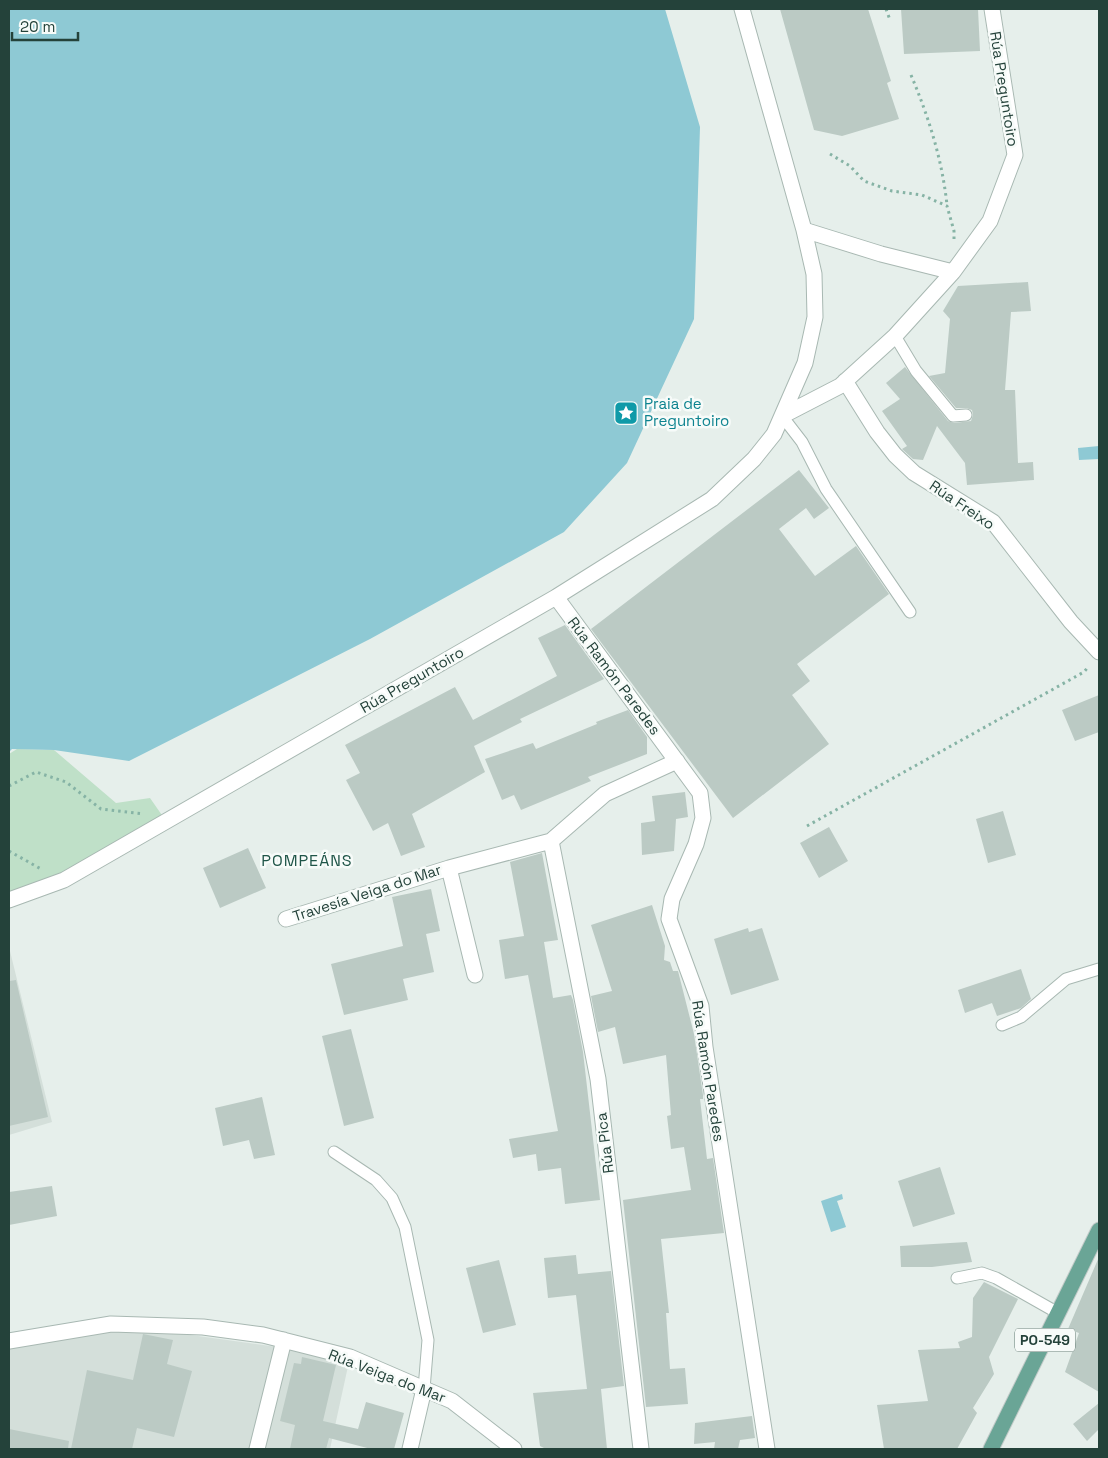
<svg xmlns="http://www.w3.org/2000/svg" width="1108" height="1458" font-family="'Space Grotesk',sans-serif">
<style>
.built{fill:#d4dfda}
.green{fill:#bfe0c8}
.water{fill:#8ec9d4}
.building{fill:#bbcac4}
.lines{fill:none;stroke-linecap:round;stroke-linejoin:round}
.lane-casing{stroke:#a8b8b2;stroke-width:13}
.street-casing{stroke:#a8b8b2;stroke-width:17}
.primary-casing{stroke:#c2cac8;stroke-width:17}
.path{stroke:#86b3a5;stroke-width:3;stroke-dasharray:2.5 4;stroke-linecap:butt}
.lane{stroke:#fff;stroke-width:11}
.street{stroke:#fff;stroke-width:15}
.primary{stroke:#6aa596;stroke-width:15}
.labels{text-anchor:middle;stroke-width:5;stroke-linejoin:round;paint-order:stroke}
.shield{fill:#f7fbf9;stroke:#637a73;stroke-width:1}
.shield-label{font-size:14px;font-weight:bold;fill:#24423a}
.street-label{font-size:15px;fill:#24423a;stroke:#f7fbf9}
.culture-label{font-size:15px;fill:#0d838f;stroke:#f7fbf9;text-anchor:start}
.neighbourhood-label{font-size:16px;letter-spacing:1px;fill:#1f5548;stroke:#f7fbf9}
</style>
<rect width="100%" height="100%" fill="#e6efeb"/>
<path class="built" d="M 9,947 L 52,1122 L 9,1135 Z
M 111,1324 L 350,1357 L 330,1449 L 9,1449 L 9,1341 Z"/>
<path class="green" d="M 17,749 L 54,750 L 116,803 L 150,798 L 166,821 L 9,900 L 9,754 Z"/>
<path class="water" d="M 9,9 L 665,9 L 700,127 L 694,319 L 627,463 L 564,532 L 370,639 L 129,761 L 54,750 L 12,749 L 9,752 Z
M 1099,446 L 1099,459 L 1079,460 L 1078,448 Z
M 842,1194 L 843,1199 L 837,1201 L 846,1227 L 831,1232 L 821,1201 Z"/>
<path class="building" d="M 780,9 L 868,9 L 891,81 L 887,83 L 899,119 L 842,136 L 814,130 Z
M 901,9 L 978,9 L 980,51 L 904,54 Z
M 1028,282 L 1031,311 L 1011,312 L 1005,390 L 1015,390 L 1018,463 L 1033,462 L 1034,480 L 967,485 L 965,463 L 937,426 L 923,460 L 913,459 L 902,449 L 907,446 L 882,411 L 900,399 L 886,383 L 905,367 L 948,421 L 954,423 L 971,421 L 973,415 L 972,410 L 966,408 L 956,408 L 929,376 L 945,373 L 950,319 L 943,311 L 958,286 Z
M 799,470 L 829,508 L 814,519 L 806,508 L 779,529 L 815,576 L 856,546 L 889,594 L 797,664 L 810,681 L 792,695 L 829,744 L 733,818 L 591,629 Z
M 565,625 L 604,679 L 520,719 L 522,722 L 474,746 L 485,772 L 412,814 L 425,847 L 401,856 L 388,823 L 373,831 L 346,780 L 360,773 L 345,745 L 455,687 L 473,720 L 557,676 L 538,638 Z
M 1099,695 L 1099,732 L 1075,741 L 1062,710 Z
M 628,710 L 647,737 L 647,754 L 588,777 L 591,781 L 521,810 L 514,795 L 502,800 L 485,759 L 533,743 L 536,749 L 597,724 L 596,722 Z
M 685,792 L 688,817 L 676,819 L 674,851 L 642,855 L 641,823 L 655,821 L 652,796 Z
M 1003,811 L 1016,855 L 988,863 L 976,819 Z
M 829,827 L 848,861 L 819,878 L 800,843 Z
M 248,848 L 266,888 L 220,908 L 203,868 Z
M 542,853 L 558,940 L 544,942 L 553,998 L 571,995 L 573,1000 L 583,1052 L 600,1200 L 565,1204 L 561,1168 L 538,1171 L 536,1154 L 513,1158 L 509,1139 L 558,1131 L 528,975 L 505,979 L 499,940 L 524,936 L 510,862 Z
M 431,889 L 440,931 L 426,934 L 434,972 L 403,979 L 408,1000 L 344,1015 L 331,964 L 403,946 L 392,897 Z
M 652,905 L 665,946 L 664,960 L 670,962 L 673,971 L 678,971 L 694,1034 L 703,1095 L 703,1099 L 700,1099 L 707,1159 L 713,1158 L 724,1233 L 661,1239 L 669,1313 L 666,1313 L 670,1369 L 685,1368 L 688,1404 L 646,1407 L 623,1200 L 691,1190 L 684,1147 L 671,1149 L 667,1116 L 671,1115 L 666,1055 L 623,1064 L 615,1027 L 598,1032 L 591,996 L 612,991 L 591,925 Z
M 748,928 L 749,932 L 762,928 L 779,980 L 731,995 L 714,939 Z
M 1021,969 L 1031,999 L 1021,1008 L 997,1016 L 992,1003 L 965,1013 L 958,990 Z
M 16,980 L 48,1117 L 9,1126 L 9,981 Z
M 351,1029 L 374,1118 L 344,1126 L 322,1036 Z
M 262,1097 L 275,1155 L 254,1159 L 249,1140 L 223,1146 L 215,1108 Z
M 940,1167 L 955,1214 L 913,1227 L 898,1181 Z
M 52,1186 L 57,1216 L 9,1225 L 9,1192 Z
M 967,1242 L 972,1262 L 932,1267 L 901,1267 L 900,1246 Z
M 576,1255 L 578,1274 L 611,1271 L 624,1386 L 601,1389 L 607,1449 L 546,1449 L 540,1446 L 533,1393 L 587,1389 L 576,1295 L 548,1298 L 544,1258 Z
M 1099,1257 L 1099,1392 L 1065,1372 L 1079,1333 L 1068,1329 Z
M 499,1260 L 516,1325 L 483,1333 L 466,1268 Z
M 984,1282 L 1018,1299 L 989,1357 L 994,1374 L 973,1408 L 977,1413 L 957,1449 L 884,1449 L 877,1405 L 928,1401 L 918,1350 L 960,1348 L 958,1342 L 972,1337 L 973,1298 Z
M 143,1334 L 173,1340 L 167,1364 L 192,1371 L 174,1437 L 137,1428 L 132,1449 L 71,1449 L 87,1370 L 133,1380 Z
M 302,1357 L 336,1365 L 323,1421 L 358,1429 L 366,1402 L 404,1413 L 394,1449 L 371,1449 L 329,1438 L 326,1449 L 290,1449 L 295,1425 L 280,1421 L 294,1363 L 301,1364 Z
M 1099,1403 L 1099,1429 L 1087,1441 L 1073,1424 Z
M 752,1416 L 755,1438 L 740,1440 L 738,1449 L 714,1449 L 715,1442 L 694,1444 L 695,1423 Z
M 9,1429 L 69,1441 L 68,1449 L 9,1449 Z"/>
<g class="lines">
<g class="lane-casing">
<path id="lane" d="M 895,336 L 916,371 L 953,416 L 966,415
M 782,416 L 802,442 L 826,489 L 910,612
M 1002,1025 L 1021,1017 L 1066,979 L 1099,969
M 334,1152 L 376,1180 L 392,1198 L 405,1227 L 428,1340 L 424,1389
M 957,1278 L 982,1273 L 996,1278 L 1058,1313"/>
</g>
<g class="street-casing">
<path id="street" d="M 804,230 L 881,254 L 953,272
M 845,381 L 877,432 L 895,455 L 914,473 L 993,522 L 1071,622 L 1099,652
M 782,416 L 840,386 L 895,336 L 953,272 L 990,221 L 1015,155 L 992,9
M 556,597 L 700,793 L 703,818 L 696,844 L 672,899 L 669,919 L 701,1006 L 705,1047 L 767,1449
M 551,841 L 598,1079 L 641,1449
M 449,868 L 475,975
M 9,900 L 64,880 L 556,597 L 712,499 L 754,459 L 774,434 L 805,363 L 815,317 L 814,274 L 804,230 L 742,9
M 286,919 L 449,868 L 551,841 L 605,794 L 677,761
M 9,1341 L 111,1324 L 203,1327 L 263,1335 L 350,1357 L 452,1401 L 514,1449
M 257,1449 L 284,1340
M 410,1449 L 424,1389"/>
</g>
<g class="primary-casing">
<path id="primary" d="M 991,1449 L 1099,1230"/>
</g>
<path class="path" d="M 886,9 L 890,20
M 911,75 C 929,118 942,159 947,205
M 830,154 L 850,166 L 864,181 L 892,191 L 922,195 L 947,206 L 954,231 L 954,239
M 9,786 L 36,772 L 66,782 L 101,809 L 144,814
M 807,826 L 1084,672 L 1089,666
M 9,851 L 41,869"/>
<use href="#lane" class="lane"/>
<use href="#street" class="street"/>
<use href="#primary" class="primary"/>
</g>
<defs>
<g id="sight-square" transform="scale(1.25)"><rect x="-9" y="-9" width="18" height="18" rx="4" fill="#0f9aa8" stroke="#f7fbf9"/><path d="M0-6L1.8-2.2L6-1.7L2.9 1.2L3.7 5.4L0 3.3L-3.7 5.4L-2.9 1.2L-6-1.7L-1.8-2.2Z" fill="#fff"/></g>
</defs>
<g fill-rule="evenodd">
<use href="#sight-square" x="626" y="413"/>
</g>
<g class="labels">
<rect class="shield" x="1015" y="1328.5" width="60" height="23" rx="4"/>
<g class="shield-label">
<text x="1045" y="1345">PO-549</text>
</g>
<g class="street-label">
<text transform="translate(1004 89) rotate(81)" y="5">Rúa Preguntoiro</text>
<text transform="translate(962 505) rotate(34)" y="5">Rúa Freixo</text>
<text transform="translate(614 676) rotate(53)" y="5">Rúa Ramón Paredes</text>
<text transform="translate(412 680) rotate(-30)" y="5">Rúa Preguntoiro</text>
<text transform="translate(367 893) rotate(-18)" y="5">Travesía Veiga do Mar</text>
<text transform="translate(708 1071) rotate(81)" y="5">Rúa Ramón Paredes</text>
<text transform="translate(605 1143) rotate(-97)" y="5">Rúa Pica</text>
<text transform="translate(387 1376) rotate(21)" y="5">Rúa Veiga do Mar</text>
</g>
<g class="culture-label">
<text x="644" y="409">Praia de<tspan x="644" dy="17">Preguntoiro</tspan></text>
</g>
<g class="neighbourhood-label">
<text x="307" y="866">POMPEÁNS</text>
</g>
</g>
<rect width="1108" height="1458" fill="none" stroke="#24423a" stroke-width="20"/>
<path d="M12 32v8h66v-8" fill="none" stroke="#24423a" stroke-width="2.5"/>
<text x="20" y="32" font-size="15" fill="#24423a" stroke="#f7fbf9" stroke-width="4" paint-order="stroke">20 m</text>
</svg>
